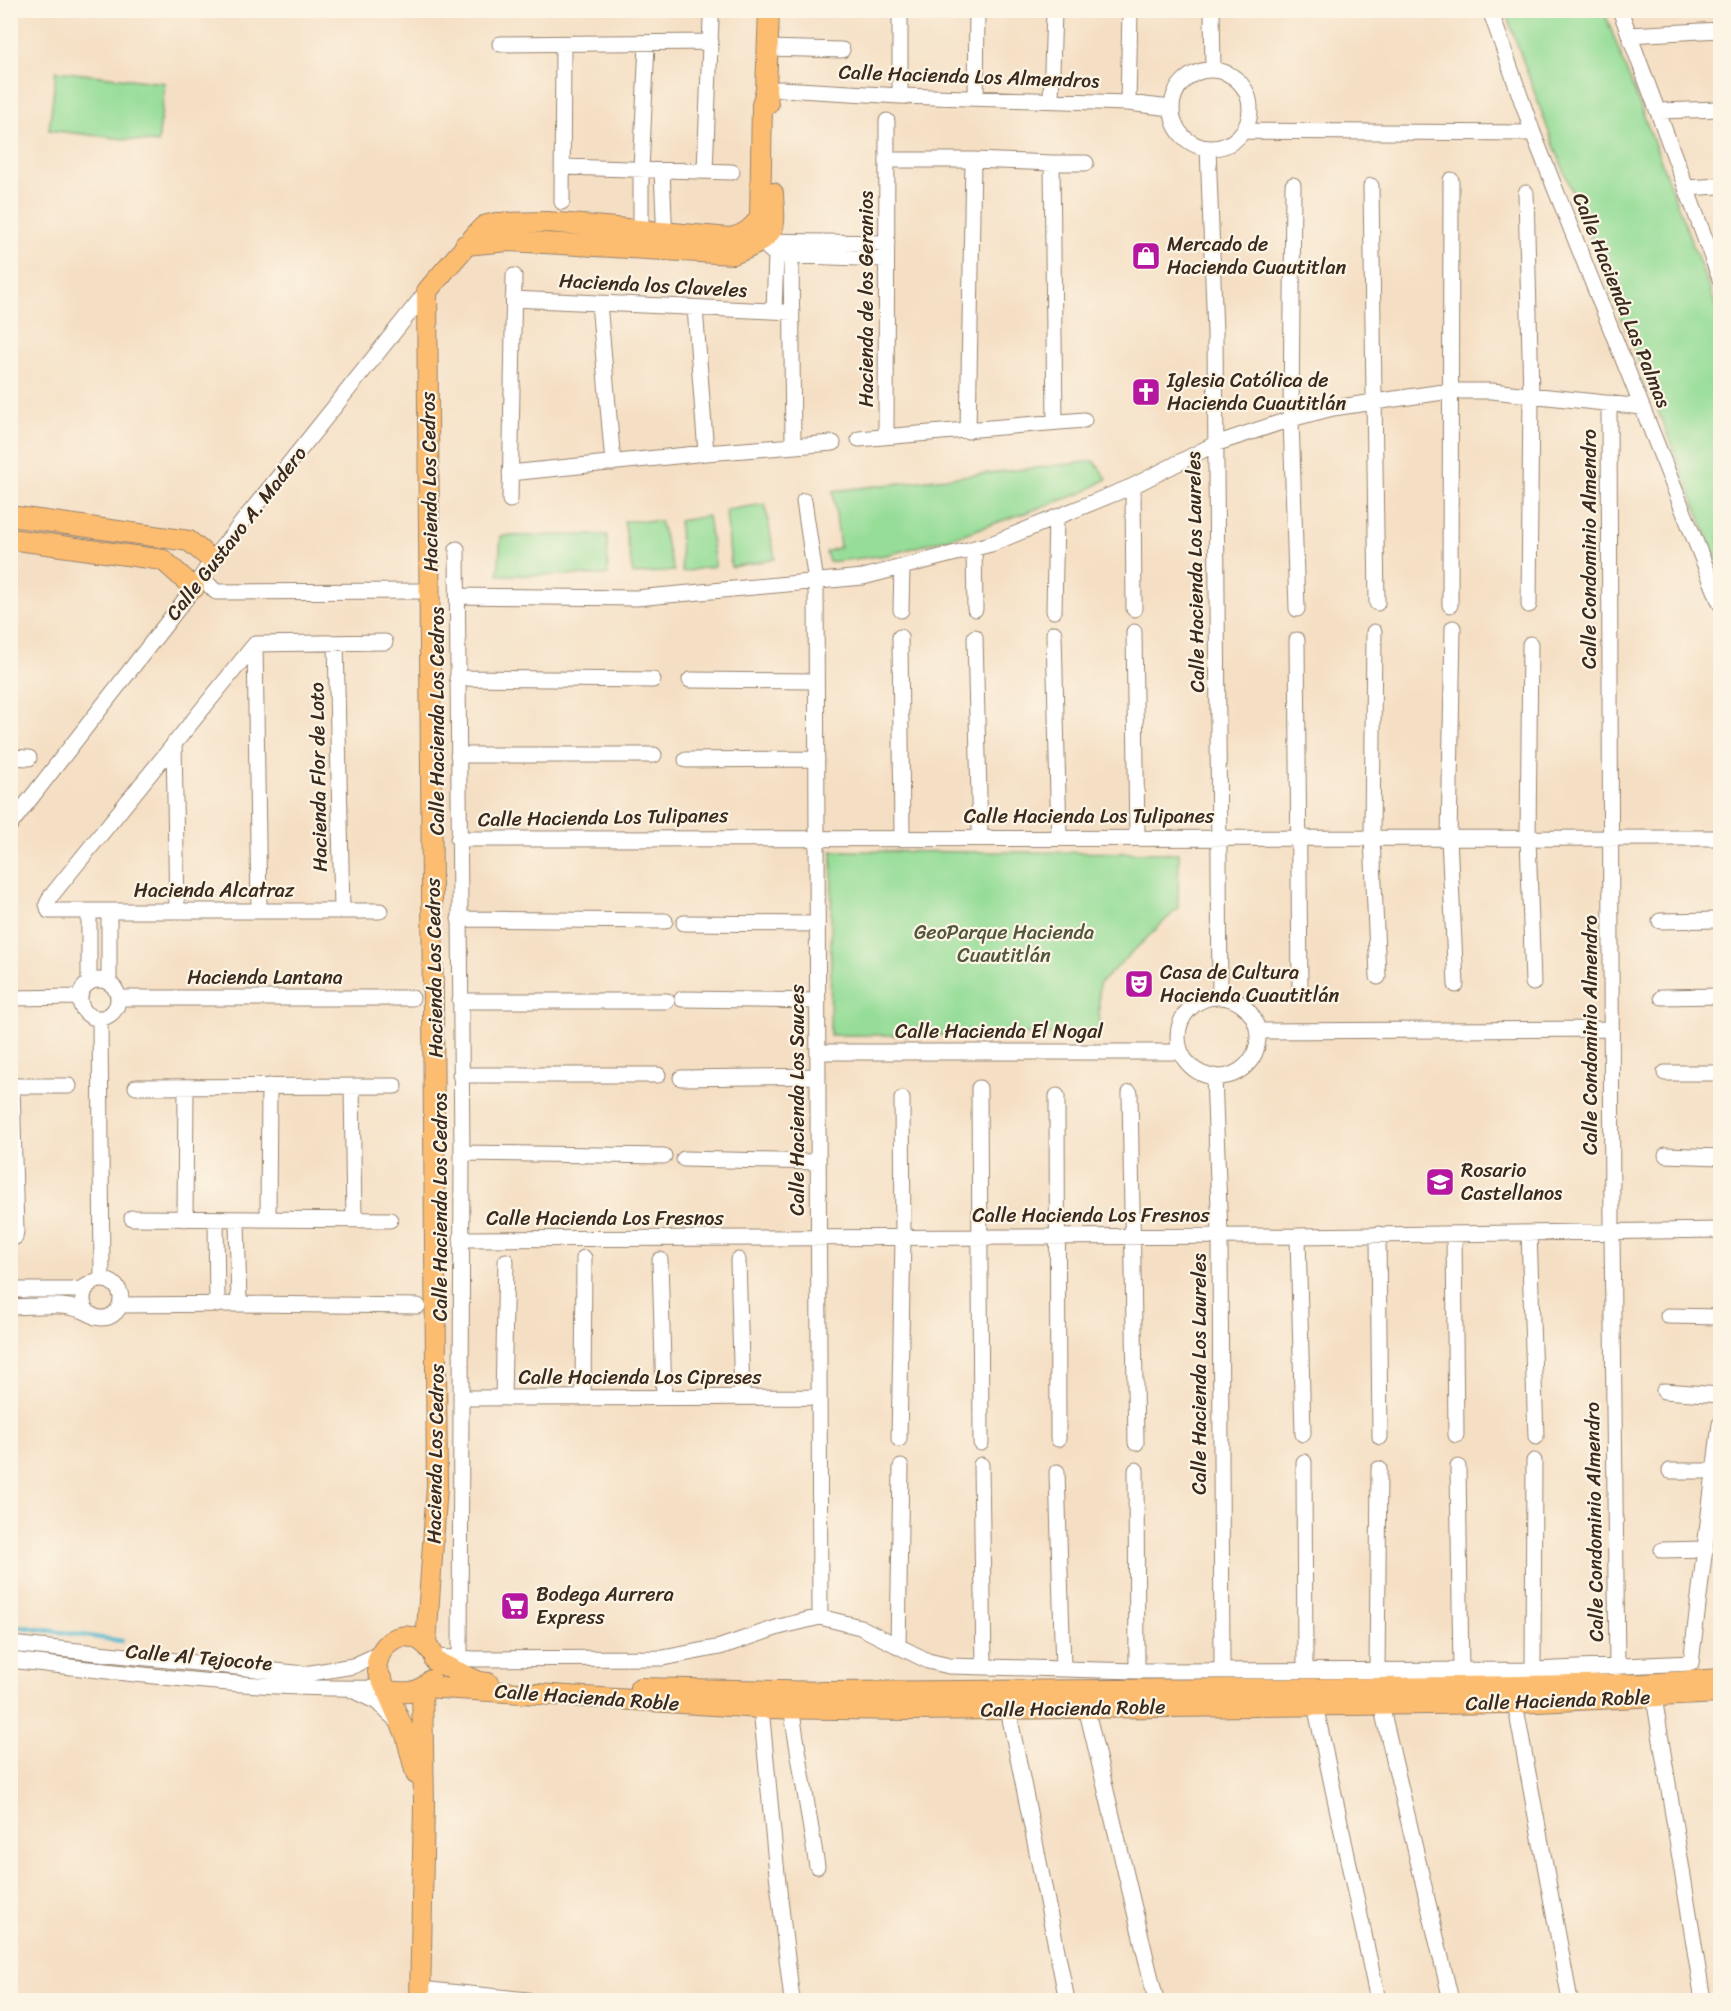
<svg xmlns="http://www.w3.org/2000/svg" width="1731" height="2011" font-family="Sriracha,sans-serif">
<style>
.green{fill:#96dd98;stroke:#68845b;stroke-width:1.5}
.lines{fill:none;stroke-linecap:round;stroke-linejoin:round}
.stream{stroke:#51b7cf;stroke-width:4.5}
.minor-casing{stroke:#988471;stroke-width:17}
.major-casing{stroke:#988471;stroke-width:22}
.minor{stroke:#fff;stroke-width:15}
.major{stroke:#fcbd6f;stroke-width:20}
.labels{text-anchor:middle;stroke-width:4.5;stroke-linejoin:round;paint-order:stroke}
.street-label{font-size:20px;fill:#3b2a1e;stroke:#fcf5e5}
.poi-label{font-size:20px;fill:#3b2a1e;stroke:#fcf5e5;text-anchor:start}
.park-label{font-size:20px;fill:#52573c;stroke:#fcf5e5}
</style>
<rect width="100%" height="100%" fill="#fcf5e5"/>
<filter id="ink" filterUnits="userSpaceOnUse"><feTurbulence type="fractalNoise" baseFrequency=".0167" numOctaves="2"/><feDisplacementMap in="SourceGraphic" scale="12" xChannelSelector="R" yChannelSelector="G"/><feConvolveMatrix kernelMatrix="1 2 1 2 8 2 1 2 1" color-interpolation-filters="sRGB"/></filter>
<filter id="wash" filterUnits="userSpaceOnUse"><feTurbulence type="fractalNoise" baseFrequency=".008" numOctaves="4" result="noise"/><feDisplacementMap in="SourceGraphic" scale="24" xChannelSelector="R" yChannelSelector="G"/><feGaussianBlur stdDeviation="1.35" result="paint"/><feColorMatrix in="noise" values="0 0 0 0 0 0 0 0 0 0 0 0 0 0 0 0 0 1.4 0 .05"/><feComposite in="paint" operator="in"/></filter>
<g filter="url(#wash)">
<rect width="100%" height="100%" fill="#f5dfc4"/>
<path class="green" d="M 1505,11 L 1604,11 L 1720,317 L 1720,569 L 1550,135 Z
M 56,71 L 165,83 L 158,143 L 49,130 Z
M 1094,461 L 1107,479 L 1082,493 L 964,534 L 887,555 L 829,562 L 826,552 L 840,547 L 833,491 Z
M 765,504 L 775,559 L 731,567 L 726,510 Z
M 708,516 L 715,566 L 682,572 L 679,521 Z
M 624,521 L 660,521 L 674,571 L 633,574 Z
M 607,535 L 608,575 L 498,575 L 501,536 Z
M 832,851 L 1179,853 L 1178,908 L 1099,984 L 1099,1035 L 830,1035 Z"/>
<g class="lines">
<path class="stream" d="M 10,1625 L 122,1641"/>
</g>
</g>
<g filter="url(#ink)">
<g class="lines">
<g class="minor-casing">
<path id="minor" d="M 1212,10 L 1213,69
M 1490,10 L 1533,133 L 1720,603
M 1620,10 L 1720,279
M 1629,35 L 1720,30
M 500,44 L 711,42
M 767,48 L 842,50
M1172 109a39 39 0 1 1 78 0a39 39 0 1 1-78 0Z
M 766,90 L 782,89 L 900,96 L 1128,103 L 1171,108
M 900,96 L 900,10
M 976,98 L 977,10
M 1051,100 L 1054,10
M 1128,103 L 1130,10
M 1658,111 L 1720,109
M 1244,131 L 1533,133
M 1208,148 L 1215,333 L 1220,996
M 887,160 L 973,160 L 1052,163 L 1086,163
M 1052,163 L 1055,422
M 562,167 L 732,172
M 662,171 L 665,241
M 705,171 L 711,19
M 1293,185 L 1291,419 L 1297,609
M 1371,186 L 1377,603
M 1686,188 L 1720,186
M 1526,193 L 1531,395 L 1529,605
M 562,202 L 563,44
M 753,235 L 776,255 L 886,259
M 641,239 L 641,170 L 647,44
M 760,241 L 887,243
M 791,257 L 793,445
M 513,299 L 792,312
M 599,303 L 613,463
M 695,308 L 706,453
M 774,311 L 776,255
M 1609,403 L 1612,1233 L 1617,1668
M 968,431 L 973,160
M 886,437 L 887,121
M 859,439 L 1084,420
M 510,473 L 706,453 L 833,443
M 1133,486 L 1134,609
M 510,500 L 514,276
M 804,501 L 816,582 L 820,1617
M 974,548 L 975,609
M 457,549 L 462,1153 L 460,1658
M 201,577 L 216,592 L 430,591
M 457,596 L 636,598 L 863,577 L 991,544 L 1133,486 L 1215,444 L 1291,419 L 1333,408 L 1450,391 L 1492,391 L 1642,407
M 1450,605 L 1451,180
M 901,610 L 902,567
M 1054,611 L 1056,517
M 1453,628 L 1449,838 L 1456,985
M 1134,632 L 1137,837
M 1374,632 L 1372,837 L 1378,977
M 1054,633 L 1059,838
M 900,637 L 902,836
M 975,637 L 980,837
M 1297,640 L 1300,990
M 336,643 L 342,910
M 255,644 L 51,896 L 47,904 L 49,911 L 380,911
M 255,644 L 259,910
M 255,644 L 385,642
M 1530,644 L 1528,838 L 1533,983
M 457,678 L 653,680
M 690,680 L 816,681
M 174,743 L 177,911
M 458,755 L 654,755
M 10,757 L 29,758
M 686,760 L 817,759
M 10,825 L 194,588 L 212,560 L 427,291
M 458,839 C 879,835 1300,837 1720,838
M 109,911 L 109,982
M 459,919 L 665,921
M 1660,921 L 1720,920
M 684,923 L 817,924
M80 999a19 19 0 1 1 38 0a19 19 0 1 1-38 0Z
M 89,983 L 89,912
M 1662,997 L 1720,996
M1178 1037a40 40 0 1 1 80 0a40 40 0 1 1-80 0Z
M 10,998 L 80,997
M 118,998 L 412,998
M 682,999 L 818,1001
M 460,1001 L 667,1001
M 100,1018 L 102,1280
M 1258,1031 L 1611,1029
M 818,1052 L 1180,1052
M 1665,1073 L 1720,1073
M 460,1075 L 658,1075
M 1214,1076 L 1220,1235 L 1222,1671
M 681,1078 L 818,1076
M 10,1086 L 69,1086
M 352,1086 L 354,1220
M 136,1087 L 395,1086
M 979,1088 L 981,1443
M 1130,1093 L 1136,1443
M 1057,1096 L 1058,1439
M 462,1153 L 664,1156
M 1666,1155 L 1720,1157
M 684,1159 L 818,1162
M 132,1218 L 390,1220
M 185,1219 L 186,1087
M 268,1219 L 269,1086
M 216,1220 L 217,1305
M 237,1220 L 239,1304
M 1529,1233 L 1536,1437
M 1378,1234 L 1380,1437
M 1454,1234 L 1456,1435
M 1298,1236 L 1303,1434
M 10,1239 L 15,1237 L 16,1231 L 12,1086
M 461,1239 L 1298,1236 L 1720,1230
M 660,1260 L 664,1397
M 738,1260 L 742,1397
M83 1299a19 19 0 1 1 38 0a19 19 0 1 1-38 0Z
M 10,1290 L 71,1290 L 81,1289 L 90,1284
M 121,1305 L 239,1304 L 418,1306
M 10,1307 C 36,1307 67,1301 90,1314
M 1668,1316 L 1720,1317
M 1664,1391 L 1720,1395
M 461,1398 L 819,1397
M 503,1398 L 506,1261
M 583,1398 L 584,1258
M 899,1439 L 903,1238 L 902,1099
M 1304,1462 L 1305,1671
M 981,1465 L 984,1667
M 1458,1467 L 1461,1671
M 1136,1470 L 1137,1671
M 1670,1471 L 1715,1471
M 1057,1472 L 1063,1669
M 1662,1550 L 1706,1549
M 10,1644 L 305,1674 L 353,1666 L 379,1654
M 898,1647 L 901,1467
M 434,1657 L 476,1659 L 663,1658 L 720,1647 L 779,1627 L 820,1617 L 860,1627 L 928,1661 L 949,1666 L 1137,1671 L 1533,1670 L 1691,1663 L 1720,1424
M 10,1660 C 135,1674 260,1691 385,1688
M 1533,1670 L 1534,1461
M 1377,1671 L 1379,1469
M 352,1690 L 377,1702 L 396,1720
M 1654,1697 L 1703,2000
M 1515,1703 L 1570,2000
M 1315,1705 L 1378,2000
M 1381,1705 L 1451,2000
M 791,1707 L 817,1866
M 1086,1707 L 1156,2000
M 761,1708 L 777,1874 L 792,2000
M 1008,1709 L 1067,2000
M 420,1989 L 528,2000"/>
</g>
<g class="major-casing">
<path id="major" d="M 768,104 L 766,90 L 769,10
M 465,245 L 509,241 L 733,254 C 747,249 772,240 774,222 C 775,213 773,202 773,193
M 10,516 L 189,541 L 212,560
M 10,539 L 163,560 L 194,588
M 426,1644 L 437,1486 L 427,291 L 479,231 L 484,226 L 496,223 L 547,222 L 730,238 C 744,235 752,229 760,217 L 762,105 L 766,90
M 435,1661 L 479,1682 L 488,1683
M 377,1663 C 385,1633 414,1627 432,1652
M 378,1672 L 387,1691 C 405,1693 418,1695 431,1680
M 425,1687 L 761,1708 L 910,1710 L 1515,1703 L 1720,1693
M 640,1688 L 828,1692 L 1397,1688 L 1645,1684 L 1720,1679
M 387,1691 L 406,1735 L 416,1774
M 420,2000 L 424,1805 L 422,1689"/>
</g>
<use href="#minor" class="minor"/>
<use href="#major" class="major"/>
</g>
</g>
<defs>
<g id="shop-square" transform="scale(1.5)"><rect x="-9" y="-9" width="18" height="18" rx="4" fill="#b5179e" stroke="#fcf5e5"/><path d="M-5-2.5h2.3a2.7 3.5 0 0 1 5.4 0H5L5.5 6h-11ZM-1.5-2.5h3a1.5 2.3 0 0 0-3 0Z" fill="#fff"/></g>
<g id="church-square" transform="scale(1.5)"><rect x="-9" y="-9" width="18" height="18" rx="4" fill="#b5179e" stroke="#fcf5e5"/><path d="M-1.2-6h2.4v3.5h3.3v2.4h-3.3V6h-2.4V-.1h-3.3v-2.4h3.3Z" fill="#fff"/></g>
<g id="theatre-square" transform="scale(1.5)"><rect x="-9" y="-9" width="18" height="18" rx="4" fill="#b5179e" stroke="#fcf5e5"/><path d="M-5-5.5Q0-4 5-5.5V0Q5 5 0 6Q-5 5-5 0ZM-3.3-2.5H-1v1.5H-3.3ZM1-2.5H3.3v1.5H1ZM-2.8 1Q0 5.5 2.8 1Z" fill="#fff"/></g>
<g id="school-square" transform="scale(1.5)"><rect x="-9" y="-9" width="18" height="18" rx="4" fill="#b5179e" stroke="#fcf5e5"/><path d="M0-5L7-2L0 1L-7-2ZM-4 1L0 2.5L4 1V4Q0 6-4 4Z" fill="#fff"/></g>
<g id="supermarket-square" transform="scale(1.5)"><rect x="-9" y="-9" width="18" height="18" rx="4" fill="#b5179e" stroke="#fcf5e5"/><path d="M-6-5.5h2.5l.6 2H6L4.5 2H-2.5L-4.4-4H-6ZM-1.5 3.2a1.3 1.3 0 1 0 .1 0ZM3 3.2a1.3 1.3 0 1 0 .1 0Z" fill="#fff"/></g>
</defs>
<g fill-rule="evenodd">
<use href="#shop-square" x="1146" y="256"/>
<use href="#church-square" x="1146" y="392"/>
<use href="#theatre-square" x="1139" y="984"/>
<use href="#school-square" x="1440" y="1182"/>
<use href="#supermarket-square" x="515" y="1606"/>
</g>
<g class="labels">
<g class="street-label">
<text transform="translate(969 76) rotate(2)" y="7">Calle Hacienda Los Almendros</text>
<text transform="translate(653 285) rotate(3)" y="7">Hacienda los Claveles</text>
<text transform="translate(866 299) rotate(-90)" y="7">Hacienda de los Geranios</text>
<text transform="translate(1622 300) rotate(68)" y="7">Calle Hacienda Las Palmas</text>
<text transform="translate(429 482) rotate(-91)" y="7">Hacienda Los Cedros</text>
<text transform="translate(236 533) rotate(-52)" y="7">Calle Gustavo A. Madero</text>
<text transform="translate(1589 549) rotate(-90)" y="7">Calle Condominio Almendro</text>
<text transform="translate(1195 572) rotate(-91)" y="7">Calle Hacienda Los Laureles</text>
<text transform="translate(437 721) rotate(-90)" y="7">Calle Hacienda Los Cedros</text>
<text transform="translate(318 777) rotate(-91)" y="7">Hacienda Flor de Loto</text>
<text x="1089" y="823">Calle Hacienda Los Tulipanes</text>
<text transform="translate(603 817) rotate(-1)" y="7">Calle Hacienda Los Tulipanes</text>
<text x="214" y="897">Hacienda Alcatraz</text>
<text transform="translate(434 968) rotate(-91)" y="7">Hacienda Los Cedros</text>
<text x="265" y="984">Hacienda Lantana</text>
<text x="999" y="1038">Calle Hacienda El Nogal</text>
<text transform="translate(1590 1035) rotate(-90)" y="7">Calle Condominio Almendro</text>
<text transform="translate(797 1100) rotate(-90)" y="7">Calle Hacienda Los Sauces</text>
<text transform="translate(440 1207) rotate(-90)" y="7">Calle Hacienda Los Cedros</text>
<text x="1091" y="1222">Calle Hacienda Los Fresnos</text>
<text x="605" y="1225">Calle Hacienda Los Fresnos</text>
<text transform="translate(1199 1374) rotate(-90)" y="7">Calle Hacienda Los Laureles</text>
<text x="640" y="1384">Calle Hacienda Los Cipreses</text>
<text transform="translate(435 1454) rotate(-89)" y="7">Hacienda Los Cedros</text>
<text transform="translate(1594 1522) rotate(-91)" y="7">Calle Condominio Almendro</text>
<text transform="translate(199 1657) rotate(5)" y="7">Calle Al Tejocote</text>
<text transform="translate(587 1697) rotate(4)" y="7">Calle Hacienda Roble</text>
<text transform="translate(1558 1700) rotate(-2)" y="7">Calle Hacienda Roble</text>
<text transform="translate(1073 1708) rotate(-1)" y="7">Calle Hacienda Roble</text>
</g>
<g class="poi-label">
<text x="1167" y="251">Mercado de<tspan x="1167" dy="23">Hacienda Cuautitlan</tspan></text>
<text x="1167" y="387">Iglesia Católica de<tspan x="1167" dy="23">Hacienda Cuautitlán</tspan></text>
<text x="1160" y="979">Casa de Cultura<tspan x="1160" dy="23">Hacienda Cuautitlán</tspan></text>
<text x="1461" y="1177">Rosario<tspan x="1461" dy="23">Castellanos</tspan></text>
<text x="536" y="1601">Bodega Aurrera<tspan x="536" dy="23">Express</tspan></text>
</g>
<g class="park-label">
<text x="1004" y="939">GeoParque Hacienda<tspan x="1004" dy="23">Cuautitlán</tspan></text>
</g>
</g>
<rect width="1731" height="2011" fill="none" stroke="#fcf5e5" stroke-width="36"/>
</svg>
